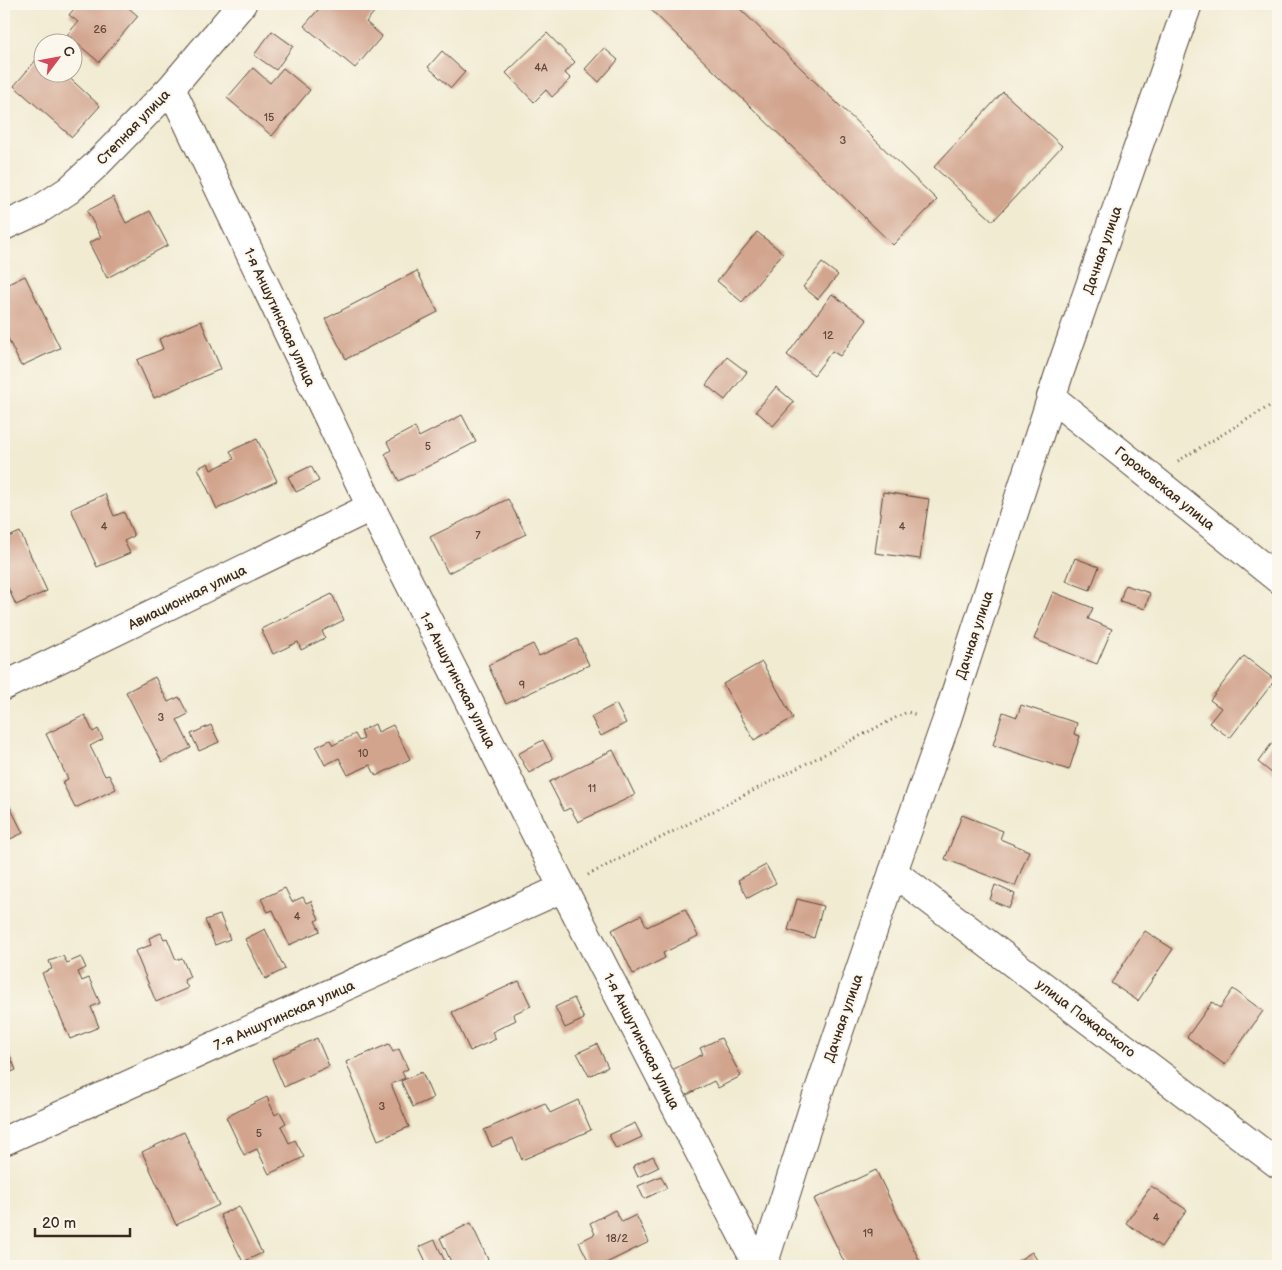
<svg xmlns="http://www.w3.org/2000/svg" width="1282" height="1270" font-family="'Balsamiq Sans',sans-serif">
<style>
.building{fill:#d2a48e}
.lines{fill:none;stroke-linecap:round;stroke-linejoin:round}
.minor-casing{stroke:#564739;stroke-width:30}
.tertiary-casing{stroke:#564739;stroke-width:30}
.path{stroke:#564739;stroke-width:3;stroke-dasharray:1 4;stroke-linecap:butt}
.minor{stroke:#fff;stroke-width:28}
.tertiary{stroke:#fff;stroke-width:28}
.labels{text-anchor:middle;stroke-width:4;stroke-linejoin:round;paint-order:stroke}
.number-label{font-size:11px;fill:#61483a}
.street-label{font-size:14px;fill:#3b2a1e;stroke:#fbf7ec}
</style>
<rect width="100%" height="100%" fill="#fbf7ec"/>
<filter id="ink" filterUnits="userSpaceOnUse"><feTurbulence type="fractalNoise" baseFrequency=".02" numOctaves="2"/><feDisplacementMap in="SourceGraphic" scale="10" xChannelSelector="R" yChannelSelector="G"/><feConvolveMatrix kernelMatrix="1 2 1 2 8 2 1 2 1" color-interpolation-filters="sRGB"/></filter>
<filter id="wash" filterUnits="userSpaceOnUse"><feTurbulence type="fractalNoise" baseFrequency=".0096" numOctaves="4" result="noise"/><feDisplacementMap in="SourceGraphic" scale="20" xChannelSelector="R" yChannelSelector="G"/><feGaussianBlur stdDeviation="1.12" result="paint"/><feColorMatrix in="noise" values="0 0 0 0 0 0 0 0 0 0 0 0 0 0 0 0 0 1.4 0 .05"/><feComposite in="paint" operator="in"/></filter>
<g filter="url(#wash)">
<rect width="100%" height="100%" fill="#f1ebd2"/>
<g id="blocks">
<path class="building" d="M 78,4 L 124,4 L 138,16 L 99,62 L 67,35 L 78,22 L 69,15 Z
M 323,4 L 345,4 L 349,7 L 352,4 L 366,4 L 375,11 L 366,22 L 382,36 L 355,68 L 304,26 Z
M 645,4 L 740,4 L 737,6 L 937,200 L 893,245 Z
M 272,31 L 293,46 L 276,70 L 254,55 Z
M 547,33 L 575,62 L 565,73 L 571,79 L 552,97 L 546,90 L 534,102 L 506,73 Z
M 604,48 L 618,60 L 599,82 L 585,69 Z
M 442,51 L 465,72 L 451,88 L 428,67 Z
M 42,53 L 42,72 L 63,72 L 100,106 L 72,137 L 14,86 Z
M 253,68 L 270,83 L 283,68 L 310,90 L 272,136 L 227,98 Z
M 1003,92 L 1062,146 L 993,221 L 934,167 Z
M 113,197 L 126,223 L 150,211 L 168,245 L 107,278 L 89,243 L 101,237 L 87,211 Z
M 757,232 L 783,253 L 742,302 L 717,281 Z
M 822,263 L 838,275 L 818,299 L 803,287 Z
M 417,271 L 438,312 L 346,359 L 325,319 Z
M 25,276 L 60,348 L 21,366 L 4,330 L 4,286 Z
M 832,294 L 867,320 L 840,356 L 832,351 L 814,375 L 787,355 Z
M 201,321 L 221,369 L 154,398 L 137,360 L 163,349 L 159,339 Z
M 727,357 L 747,372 L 725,400 L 706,385 Z
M 776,387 L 794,402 L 773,426 L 756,411 Z
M 462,415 L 476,442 L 399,481 L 385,454 L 391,450 L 387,442 L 415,427 L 419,437 Z
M 257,439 L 277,481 L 217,509 L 198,468 L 208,463 L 211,470 L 234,459 L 230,451 Z
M 311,466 L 319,481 L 296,492 L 288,477 Z
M 883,492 L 929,499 L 920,559 L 875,553 Z
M 105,494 L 114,516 L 124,512 L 134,536 L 124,541 L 130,553 L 97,567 L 71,509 Z
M 508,499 L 526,534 L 448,573 L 430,537 Z
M 20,532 L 47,591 L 16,605 L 4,579 L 4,539 Z
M 1075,558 L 1099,567 L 1090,590 L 1066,581 Z
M 1125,585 L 1150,593 L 1145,609 L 1120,601 Z
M 1053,592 L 1093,608 L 1088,619 L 1112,629 L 1097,664 L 1034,639 Z
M 332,594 L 344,620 L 322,631 L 325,638 L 301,650 L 298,642 L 273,654 L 261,629 Z
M 577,639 L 589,665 L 506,704 L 488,665 L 533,644 L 539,656 Z
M 1244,656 L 1275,680 L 1230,738 L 1209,723 L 1221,708 L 1210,700 Z
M 762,662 L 793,718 L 754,740 L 723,684 Z
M 155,677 L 168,702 L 179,697 L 188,714 L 177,720 L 191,748 L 162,762 L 126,692 Z
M 616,704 L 626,723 L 601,736 L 591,717 Z
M 1021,705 L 1077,723 L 1074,734 L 1080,736 L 1069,770 L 993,745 L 1003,712 L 1017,717 Z
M 85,715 L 93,732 L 98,729 L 103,739 L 90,746 L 105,776 L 109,775 L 116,789 L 75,808 L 62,782 L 68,779 L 46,734 Z
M 375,724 L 378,732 L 393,725 L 410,759 L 376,776 L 370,765 L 348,775 L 339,758 L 325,765 L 316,747 L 330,740 L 333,745 L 355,734 L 359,741 L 364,739 L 361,731 Z
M 211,725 L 219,742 L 199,751 L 191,734 Z
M 1278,735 L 1278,778 L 1258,762 Z
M 543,740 L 553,759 L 529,773 L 518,754 Z
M 613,750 L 635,795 L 578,822 L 570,808 L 564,811 L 549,782 Z
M 4,795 L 23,833 L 4,842 Z
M 962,815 L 1003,831 L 1000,839 L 1029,851 L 1015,886 L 945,859 Z
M 766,865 L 776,883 L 748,898 L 738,880 Z
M 995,885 L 1015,894 L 1009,908 L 990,900 Z
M 285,888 L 292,902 L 303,897 L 306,903 L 311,901 L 319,919 L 315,921 L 320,931 L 289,945 L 273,910 L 268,912 L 261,899 Z
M 797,899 L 823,906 L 814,938 L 788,930 Z
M 685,909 L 698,936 L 663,953 L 665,958 L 633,974 L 612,930 L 641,915 L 647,927 Z
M 220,915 L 230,939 L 215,945 L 205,920 Z
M 265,929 L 285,969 L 265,979 L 245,939 Z
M 1145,931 L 1173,949 L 1138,1001 L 1111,983 Z
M 161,933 L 164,939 L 167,938 L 176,960 L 182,958 L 190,977 L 184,980 L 188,988 L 156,1002 L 135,951 L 151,945 L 149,938 Z
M 63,956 L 67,963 L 81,957 L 86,968 L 78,972 L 82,981 L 89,978 L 100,1003 L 91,1007 L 99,1027 L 70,1039 L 42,973 L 52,969 L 49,961 Z
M 519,981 L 531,1006 L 513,1014 L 516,1020 L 492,1032 L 496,1039 L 470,1051 L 452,1012 Z
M 1233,989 L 1263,1011 L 1225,1065 L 1187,1037 L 1212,1002 L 1220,1008 Z
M 574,998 L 584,1019 L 565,1028 L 555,1007 Z
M 317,1038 L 329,1066 L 284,1087 L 272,1059 Z
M 721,1038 L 741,1076 L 718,1088 L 714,1081 L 685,1096 L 672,1070 L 703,1054 L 700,1048 Z
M 4,1041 L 16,1070 L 4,1075 Z
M 389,1044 L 393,1052 L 399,1049 L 408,1069 L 402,1072 L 405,1078 L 391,1084 L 409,1127 L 378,1140 L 346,1062 Z
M 597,1044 L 608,1067 L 589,1076 L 577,1053 Z
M 422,1072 L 433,1098 L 413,1107 L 401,1081 Z
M 267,1097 L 275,1115 L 280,1112 L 286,1123 L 281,1126 L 289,1143 L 295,1140 L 304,1157 L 269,1174 L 257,1149 L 244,1155 L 226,1117 Z
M 578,1100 L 591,1130 L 522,1160 L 513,1138 L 492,1147 L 484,1130 L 545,1103 L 550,1113 Z
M 635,1123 L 642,1137 L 616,1149 L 609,1135 Z
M 184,1132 L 219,1205 L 176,1225 L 142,1152 Z
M 653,1156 L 659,1167 L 638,1177 L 633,1166 Z
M 876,1170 L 922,1266 L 846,1266 L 814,1199 Z
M 661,1176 L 667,1188 L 644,1199 L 638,1186 Z
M 1151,1186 L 1187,1210 L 1161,1247 L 1126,1223 Z
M 239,1206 L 262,1253 L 243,1262 L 220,1215 Z
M 615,1210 L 622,1222 L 636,1215 L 649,1242 L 600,1266 L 591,1266 L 579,1242 L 595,1234 L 590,1223 Z
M 471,1223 L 491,1266 L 453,1266 L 440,1238 Z
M 435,1240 L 447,1266 L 428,1266 L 419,1247 Z
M 1032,1252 L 1041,1266 L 1010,1266 Z"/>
</g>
</g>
<g filter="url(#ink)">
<use href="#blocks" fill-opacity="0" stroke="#564739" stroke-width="1"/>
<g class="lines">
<g class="minor-casing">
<path id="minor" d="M 171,88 L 371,507 L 563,888 L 758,1266
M 4,226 L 37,211 L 69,190 L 96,165 L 171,88 L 242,4
M 1051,397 L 1278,579
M 4,686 L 371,507
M 893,872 L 1278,1164
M 4,1141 L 563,888"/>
</g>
<g class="tertiary-casing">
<path id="tertiary" d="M 763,1266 L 815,1102 L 893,872 L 946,722 L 1059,374 L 1188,4"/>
</g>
<path class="path" d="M 1178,461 L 1278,401
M 588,875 L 907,712 L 918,715"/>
<use href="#minor" class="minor"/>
<use href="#tertiary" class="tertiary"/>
</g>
</g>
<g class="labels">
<g class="number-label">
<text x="100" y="33">26</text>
<text x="541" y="71">4А</text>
<text x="269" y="121">15</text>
<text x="843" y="144">3</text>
<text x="828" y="339">12</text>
<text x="428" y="450">5</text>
<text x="104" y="530">4</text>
<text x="902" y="530">4</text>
<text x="478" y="539">7</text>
<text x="522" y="689">9</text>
<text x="161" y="721">3</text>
<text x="363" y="757">10</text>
<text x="592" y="792">11</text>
<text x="297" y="920">4</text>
<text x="382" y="1110">3</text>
<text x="259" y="1137">5</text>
<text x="1156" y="1221">4</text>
<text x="868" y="1237">19</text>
<text x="617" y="1242">18/2</text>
</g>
<g class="street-label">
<text transform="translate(133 127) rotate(-46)" y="5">Степная улица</text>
<text transform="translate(1102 250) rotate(-71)" y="5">Дачная улица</text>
<text transform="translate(280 317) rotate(65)" y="5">1-я Аншутинская улица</text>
<text transform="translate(1165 488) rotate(39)" y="5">Гороховская улица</text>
<text transform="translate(187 597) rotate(-26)" y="5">Авиационная улица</text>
<text transform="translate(974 635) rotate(-72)" y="5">Дачная улица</text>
<text transform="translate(458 680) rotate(63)" y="5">1-я Аншутинская улица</text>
<text transform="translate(284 1015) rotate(-24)" y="5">7-я Аншутинская улица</text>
<text transform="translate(843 1018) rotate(-71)" y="5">Дачная улица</text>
<text transform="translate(1086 1018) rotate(37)" y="5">улица Пожарского</text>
<text transform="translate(642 1041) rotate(63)" y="5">1-я Аншутинская улица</text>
</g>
</g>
<rect width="1282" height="1270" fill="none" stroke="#fbf7ec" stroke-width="20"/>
<g transform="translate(58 58) rotate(58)"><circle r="24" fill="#fbf7ec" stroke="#aea59a"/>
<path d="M0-4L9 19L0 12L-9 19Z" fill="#d1495b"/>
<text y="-8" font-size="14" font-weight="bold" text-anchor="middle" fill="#3b2a1e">С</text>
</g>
<path d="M35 1228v8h95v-8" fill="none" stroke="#3b2a1e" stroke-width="2.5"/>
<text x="42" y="1228" font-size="15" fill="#3b2a1e" stroke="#fbf7ec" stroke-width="4" paint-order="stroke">20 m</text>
</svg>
